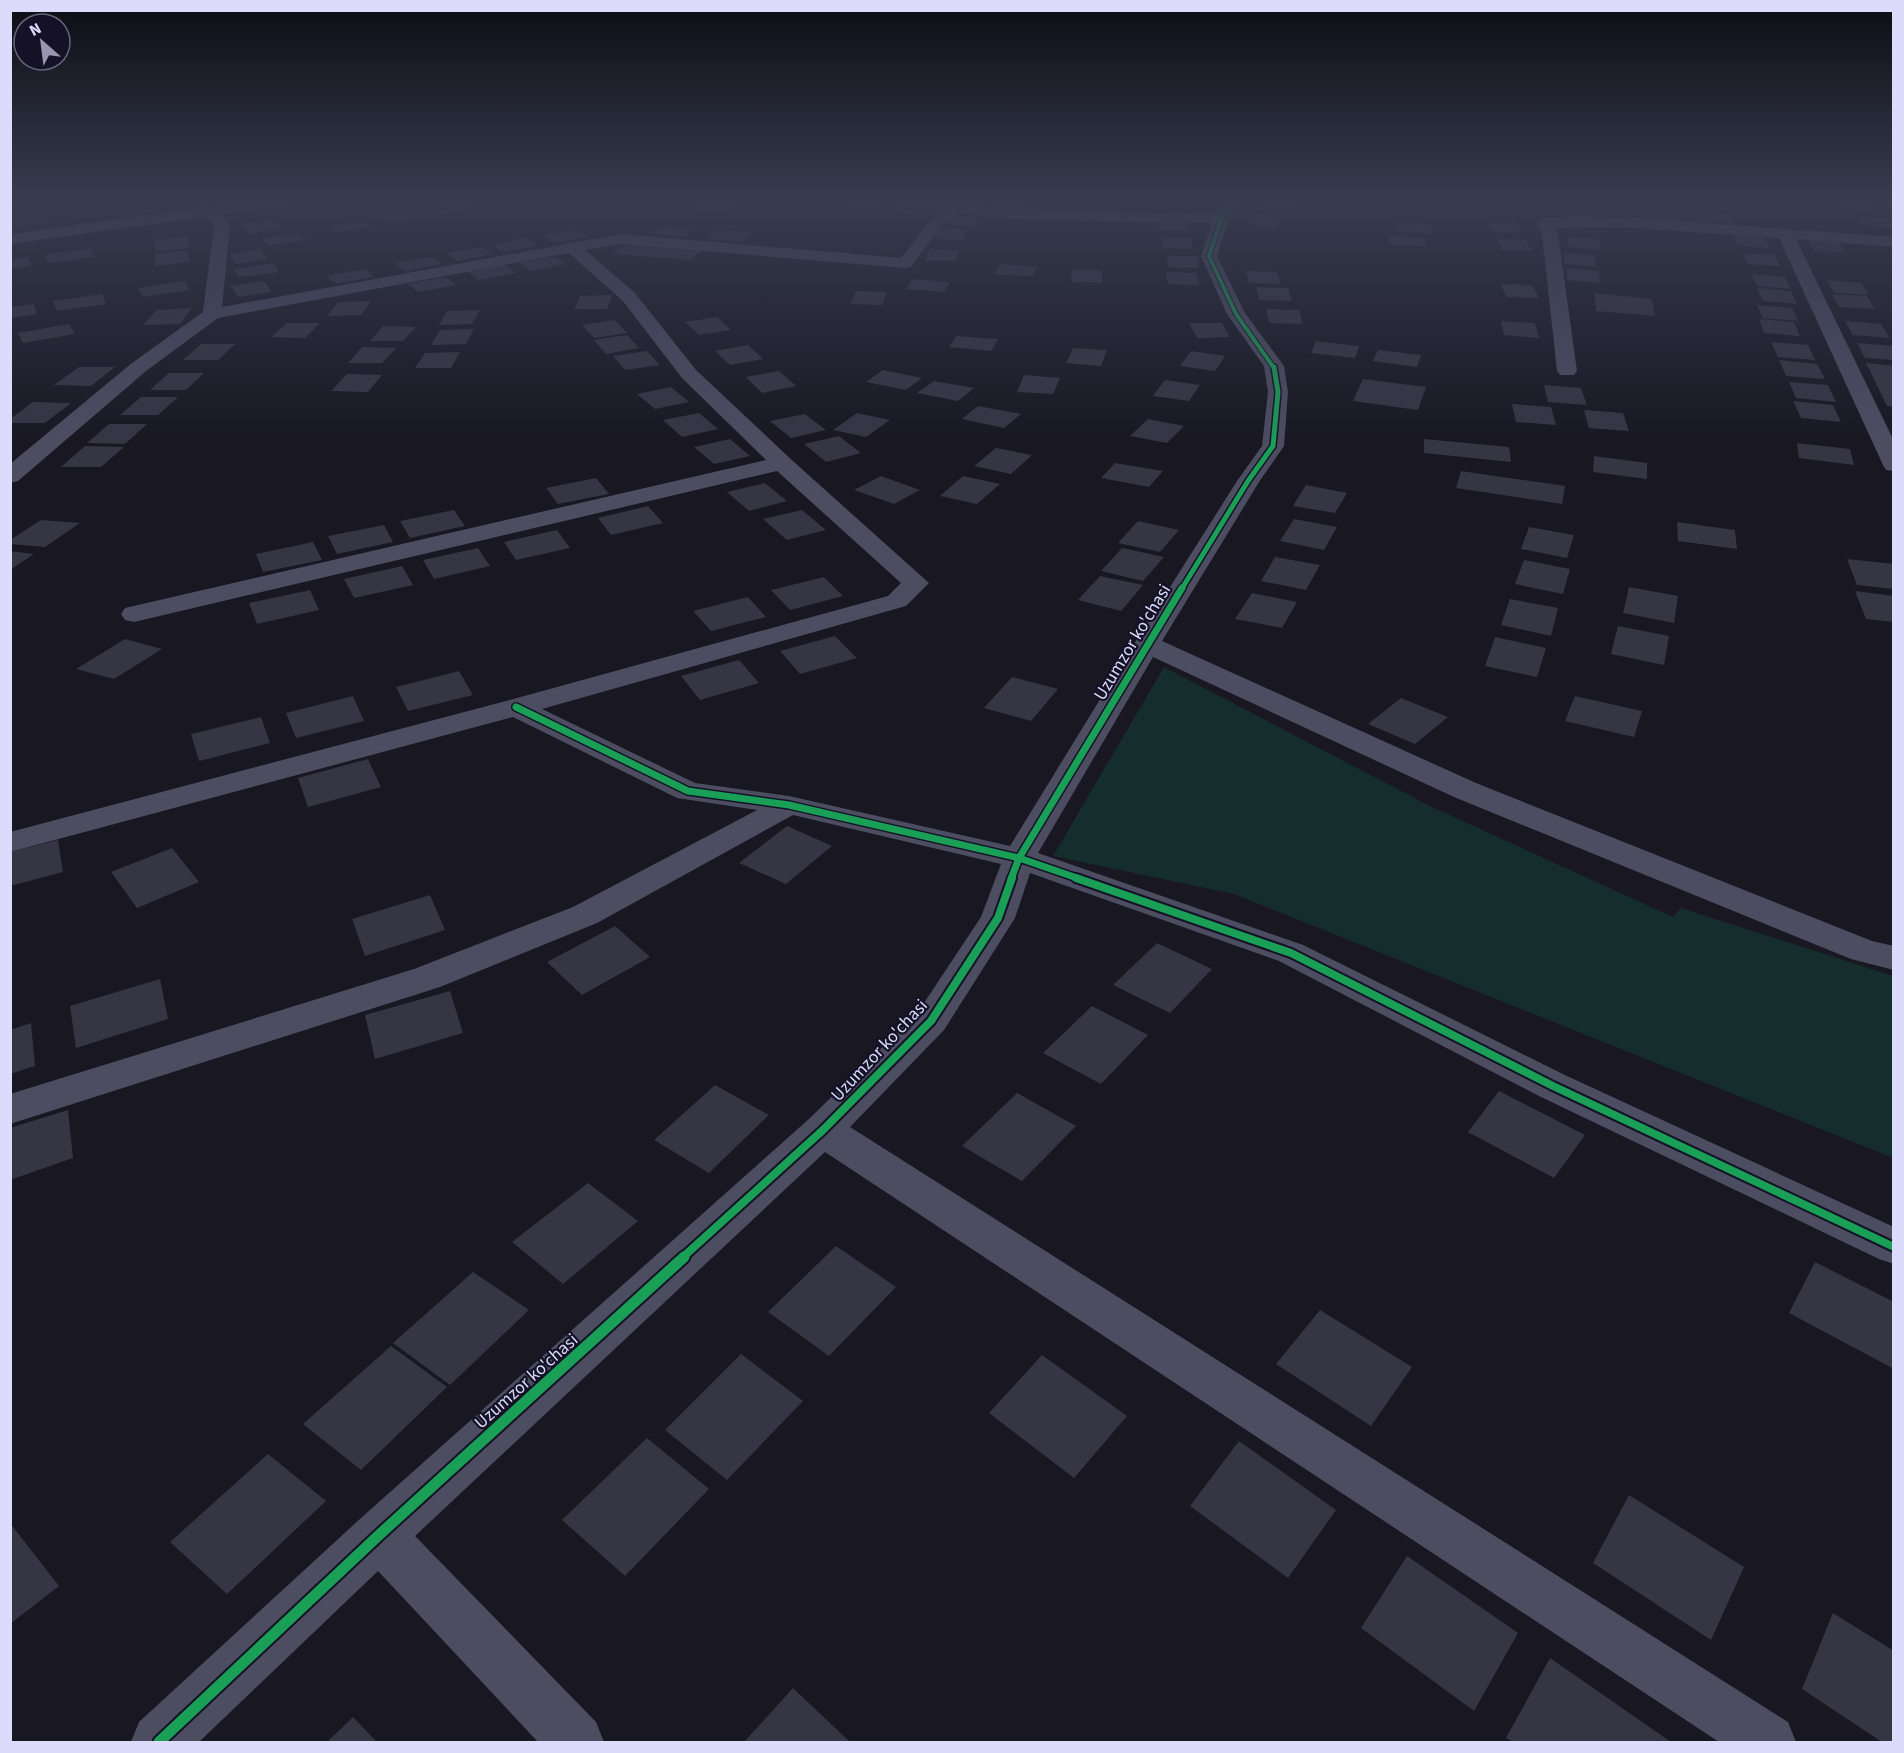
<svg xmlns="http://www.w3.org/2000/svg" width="1904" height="1753" font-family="'Source Sans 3',sans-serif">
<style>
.green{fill:#152d2d}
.building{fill:#363544}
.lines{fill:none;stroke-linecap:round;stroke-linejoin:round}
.street{fill:#4d4d62;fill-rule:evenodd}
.secondary{fill:#505068;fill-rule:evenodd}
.cycleway-far4-casing{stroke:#151227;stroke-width:6}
.cycleway-far3-casing{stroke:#151227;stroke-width:8}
.cycleway-far2-casing{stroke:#151227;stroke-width:10}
.cycleway-far1-casing{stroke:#151227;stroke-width:12}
.cycleway-casing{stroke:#151227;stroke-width:15}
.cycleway-far4{stroke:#1a9f57;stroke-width:4}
.cycleway-far3{stroke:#1a9f57;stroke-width:5}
.cycleway-far2{stroke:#1a9f57;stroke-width:7}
.cycleway-far1{stroke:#1a9f57;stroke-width:8}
.cycleway{stroke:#1a9f57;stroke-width:11}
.labels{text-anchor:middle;stroke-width:4.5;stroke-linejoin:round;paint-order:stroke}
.street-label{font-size:18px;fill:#dddbfc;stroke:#151227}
</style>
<rect width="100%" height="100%" fill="#181722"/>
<path class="green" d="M 11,198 L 226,198 L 11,229 Z
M 1164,667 L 1430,806 L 1673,917 L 1681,908 L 1893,976 L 1893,1158 L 1234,894 L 1053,856 Z"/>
<path class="building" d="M 472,198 L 504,198 L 508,200 L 475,206 L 465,199 Z
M 663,198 L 684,198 L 697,200 L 681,207 L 653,202 Z
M 753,198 L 788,198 L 782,204 L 750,202 Z
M 807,198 L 842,198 L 835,206 L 802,204 Z
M 1194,198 L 1222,198 L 1221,203 L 1193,202 Z
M 1266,198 L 1291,198 L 1287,204 L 1297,205 L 1295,209 L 1261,206 Z
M 849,199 L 882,201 L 876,209 L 842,207 Z
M 1000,199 L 1027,200 L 1024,210 L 997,209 Z
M 1841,200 L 1870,202 L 1877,212 L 1847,210 Z
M 461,203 L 471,210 L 437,215 L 428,209 Z
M 703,204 L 734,206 L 724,214 L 692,211 Z
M 898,204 L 930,208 L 920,215 L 888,212 Z
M 1557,210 L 1593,212 L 1598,220 L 1562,218 Z
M 416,211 L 425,217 L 391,223 L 382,216 Z
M 1640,212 L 1676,213 L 1682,221 L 1645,220 Z
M 1695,213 L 1731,215 L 1738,223 L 1701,221 Z
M 1253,214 L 1281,217 L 1275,226 L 1247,224 Z
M 954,215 L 981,217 L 972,227 L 945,225 Z
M 1856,216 L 1886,218 L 1893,228 L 1862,226 Z
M 276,220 L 282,229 L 247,234 L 241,224 Z
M 1158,220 L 1186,221 L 1187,231 L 1159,231 Z
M 363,221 L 372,227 L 336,233 L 328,226 Z
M 1486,221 L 1515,222 L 1522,232 L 1493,232 Z
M 1395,223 L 1431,224 L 1434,233 L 1397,231 Z
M 662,226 L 695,229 L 684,237 L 650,234 Z
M 938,228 L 967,229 L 963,240 L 934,239 Z
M 577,230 L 589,237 L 555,243 L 544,236 Z
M 718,230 L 752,233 L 741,242 L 707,239 Z
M 298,233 L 306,240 L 269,246 L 261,239 Z
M 1733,235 L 1764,237 L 1770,248 L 1738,246 Z
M 188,236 L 189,248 L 155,251 L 155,240 Z
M 1388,236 L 1424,238 L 1427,246 L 1389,245 Z
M 1162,237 L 1191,238 L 1193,249 L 1163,248 Z
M 1568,237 L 1599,239 L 1600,250 L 1568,247 Z
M 526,238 L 538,246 L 503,252 L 492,245 Z
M 1496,239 L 1525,240 L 1533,251 L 1502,250 Z
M 1808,240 L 1839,242 L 1846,253 L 1814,251 Z
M 625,245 L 702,250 L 691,260 L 612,254 Z
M 482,247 L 493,254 L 457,261 L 447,253 Z
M 91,248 L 94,257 L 48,263 L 45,255 Z
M 260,249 L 268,259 L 236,264 L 229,254 Z
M 930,249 L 959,250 L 956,261 L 925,261 Z
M 188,250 L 189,262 L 155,266 L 155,254 Z
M 1564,253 L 1595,255 L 1596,267 L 1564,264 Z
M 1743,253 L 1775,255 L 1780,266 L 1748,264 Z
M 1167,256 L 1197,256 L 1199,268 L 1168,267 Z
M 28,257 L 31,266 L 10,269 L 10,260 Z
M 432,257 L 442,264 L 405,271 L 395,263 Z
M 554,257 L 566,264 L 530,271 L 519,263 Z
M 274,263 L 279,272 L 239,277 L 234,269 Z
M 1000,264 L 1037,267 L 1032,276 L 994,274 Z
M 504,265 L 516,273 L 479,280 L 468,272 Z
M 1567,268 L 1599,271 L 1600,283 L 1567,280 Z
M 365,269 L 374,277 L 336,284 L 326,276 Z
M 1072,270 L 1102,270 L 1102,283 L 1071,282 Z
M 1246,271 L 1277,272 L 1281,284 L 1249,283 Z
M 1166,272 L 1197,273 L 1199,285 L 1168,284 Z
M 1751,274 L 1785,277 L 1791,289 L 1757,286 Z
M 445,277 L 456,285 L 418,292 L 408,284 Z
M 912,279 L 950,282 L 944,292 L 906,289 Z
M 1827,280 L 1861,283 L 1869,295 L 1834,293 Z
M 185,281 L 190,290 L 143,297 L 138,288 Z
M 264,281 L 272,292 L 238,297 L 231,286 Z
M 1500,284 L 1532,285 L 1539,298 L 1507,297 Z
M 1256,287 L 1288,288 L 1292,301 L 1259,300 Z
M 1757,288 L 1791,291 L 1797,304 L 1763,301 Z
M 856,291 L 887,292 L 882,305 L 850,304 Z
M 1594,293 L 1652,299 L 1655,316 L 1596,311 Z
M 102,294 L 106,304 L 57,311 L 53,301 Z
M 1832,294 L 1867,296 L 1875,309 L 1839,307 Z
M 612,295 L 607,309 L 574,309 L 580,296 Z
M 371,301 L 361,315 L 327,316 L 338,302 Z
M 34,304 L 37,314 L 10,318 L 10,307 Z
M 1757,305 L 1792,308 L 1798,321 L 1763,318 Z
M 192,308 L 180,324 L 143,325 L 157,310 Z
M 1266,309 L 1299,310 L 1303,324 L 1269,323 Z
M 480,310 L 472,324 L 439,325 L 447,311 Z
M 717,317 L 731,330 L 699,335 L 685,322 Z
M 1759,319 L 1794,322 L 1800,336 L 1764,333 Z
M 615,320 L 627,333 L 594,338 L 582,325 Z
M 1501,321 L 1535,323 L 1539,338 L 1504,335 Z
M 1845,321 L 1881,324 L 1890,338 L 1853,335 Z
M 287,323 L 320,323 L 305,338 L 271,337 Z
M 1189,323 L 1222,323 L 1230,337 L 1197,338 Z
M 69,324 L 75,334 L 23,343 L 18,333 Z
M 383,326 L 416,327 L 403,341 L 370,341 Z
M 474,329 L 466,344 L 431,345 L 440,330 Z
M 627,335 L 639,348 L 606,354 L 594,340 Z
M 956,336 L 998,339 L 991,351 L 949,347 Z
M 1316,341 L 1359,346 L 1355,358 L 1311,353 Z
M 1771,342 L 1808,345 L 1815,360 L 1778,357 Z
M 1857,343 L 1894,346 L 1894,360 L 1865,358 Z
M 201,344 L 235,344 L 218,360 L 183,360 Z
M 748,345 L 763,359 L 730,365 L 715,351 Z
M 362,347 L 396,348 L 382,363 L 348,363 Z
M 1073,348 L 1107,350 L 1101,366 L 1066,363 Z
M 1378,350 L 1421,355 L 1417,367 L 1373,361 Z
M 647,351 L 660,365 L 625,370 L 613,356 Z
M 1191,351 L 1225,356 L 1215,371 L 1180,366 Z
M 460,352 L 451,368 L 415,368 L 425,353 Z
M 1779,360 L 1817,364 L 1825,379 L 1786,376 Z
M 1866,363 L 1894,366 L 1894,407 L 1887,406 Z
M 79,367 L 115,367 L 91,386 L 54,385 Z
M 883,370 L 922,378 L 906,390 L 866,382 Z
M 779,371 L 796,386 L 762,393 L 746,377 Z
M 169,373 L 204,373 L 186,390 L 150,390 Z
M 347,374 L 382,375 L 368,392 L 331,391 Z
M 1024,375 L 1060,378 L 1053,394 L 1017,392 Z
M 1363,379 L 1426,387 L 1418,410 L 1353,401 Z
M 1165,380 L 1200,385 L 1189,401 L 1153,396 Z
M 934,381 L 974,388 L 958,401 L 917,393 Z
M 1789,382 L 1828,385 L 1836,402 L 1796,398 Z
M 1544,385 L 1581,388 L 1587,405 L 1548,402 Z
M 671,387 L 689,402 L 655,409 L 637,394 Z
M 141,397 L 178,397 L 158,415 L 120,415 Z
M 1793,401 L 1833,405 L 1841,422 L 1801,418 Z
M 33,402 L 71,403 L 45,423 L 10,423 L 10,419 Z
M 1512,404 L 1551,407 L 1556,425 L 1516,422 Z
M 978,406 L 1021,414 L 1004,428 L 962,419 Z
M 1584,410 L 1623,413 L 1629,431 L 1589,428 Z
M 699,413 L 718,429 L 682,437 L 663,420 Z
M 857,413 L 890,420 L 866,437 L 833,430 Z
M 805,414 L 826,430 L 791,438 L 770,421 Z
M 1148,419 L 1184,426 L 1167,443 L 1130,436 Z
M 109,424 L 147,424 L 125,444 L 87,443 Z
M 839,436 L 861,453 L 826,462 L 804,444 Z
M 730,439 L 750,456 L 714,464 L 694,447 Z
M 1424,439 L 1509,447 L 1511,462 L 1424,453 Z
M 1797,443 L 1850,449 L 1854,465 L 1799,458 Z
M 85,446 L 124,447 L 101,467 L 61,467 Z
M 996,448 L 1032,455 L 1011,474 L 974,466 Z
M 1594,456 L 1647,463 L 1647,479 L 1593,472 Z
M 1115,463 L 1163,471 L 1149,487 L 1101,478 Z
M 1461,471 L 1565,486 L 1562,504 L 1456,488 Z
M 881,476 L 920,490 L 894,504 L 854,490 Z
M 963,476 L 1000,484 L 977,504 L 940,496 Z
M 596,478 L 609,494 L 558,504 L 546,488 Z
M 765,483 L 787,501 L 749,511 L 727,492 Z
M 1306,485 L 1347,493 L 1335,513 L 1293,506 Z
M 648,506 L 663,523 L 611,535 L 598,518 Z
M 454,510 L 465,526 L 410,538 L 400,521 Z
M 802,510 L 826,530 L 787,540 L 763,519 Z
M 1294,519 L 1337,527 L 1324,550 L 1280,541 Z
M 41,520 L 80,523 L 45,547 L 10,544 L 10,540 Z
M 1138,521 L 1179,530 L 1160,552 L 1118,543 Z
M 1677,522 L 1735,530 L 1737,549 L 1678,541 Z
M 384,525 L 393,542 L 337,554 L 328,536 Z
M 1529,527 L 1574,535 L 1567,558 L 1521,549 Z
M 557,530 L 570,548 L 516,560 L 504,542 Z
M 313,542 L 322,560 L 263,572 L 256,554 Z
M 478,548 L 490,566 L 434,579 L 423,560 Z
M 1122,548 L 1164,557 L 1143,581 L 1101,571 Z
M 10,551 L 34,554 L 10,570 Z
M 1275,557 L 1320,565 L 1306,590 L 1261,581 Z
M 1847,559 L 1894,564 L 1894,589 L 1857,585 Z
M 1524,560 L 1570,569 L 1563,594 L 1515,584 Z
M 402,566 L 413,585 L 354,598 L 344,579 Z
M 1100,576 L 1143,585 L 1121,611 L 1078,600 Z
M 824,577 L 843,596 L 790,610 L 771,590 Z
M 1629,587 L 1678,596 L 1674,623 L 1623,613 Z
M 310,590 L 319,610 L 257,624 L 249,603 Z
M 1855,591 L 1894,596 L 1894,622 L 1866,619 Z
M 1252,593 L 1297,602 L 1282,628 L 1235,619 Z
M 748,597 L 766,617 L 711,631 L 693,611 Z
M 1510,599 L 1558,608 L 1551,636 L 1501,625 Z
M 1618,626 L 1669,636 L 1664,665 L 1611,654 Z
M 835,636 L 857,658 L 800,674 L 780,651 Z
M 1495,637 L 1546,648 L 1537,677 L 1485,666 Z
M 125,639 L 162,649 L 114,679 L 76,669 Z
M 739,660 L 759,683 L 700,700 L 681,676 Z
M 459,671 L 473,695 L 408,711 L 396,687 Z
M 1012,677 L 1058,689 L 1031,721 L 984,708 Z
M 353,696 L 364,721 L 296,738 L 286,713 Z
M 1575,696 L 1642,711 L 1634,737 L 1565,721 Z
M 1401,698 L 1448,717 L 1415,744 L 1368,724 Z
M 261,717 L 270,743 L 199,761 L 191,734 Z
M 368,759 L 381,787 L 308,807 L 298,778 Z
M 787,826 L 832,846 L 786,884 L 739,863 Z
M 58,840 L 63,872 L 10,886 L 10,852 Z
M 172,848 L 199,882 L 137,908 L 111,872 Z
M 430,895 L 445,930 L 365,956 L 352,919 Z
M 615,926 L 650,957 L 582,995 L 547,962 Z
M 1157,943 L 1212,969 L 1170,1013 L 1113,985 Z
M 160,979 L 168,1019 L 76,1048 L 70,1006 Z
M 450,991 L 463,1033 L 375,1059 L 365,1015 Z
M 1092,1006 L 1148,1035 L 1101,1084 L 1043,1053 Z
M 31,1023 L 35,1066 L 10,1074 L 10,1030 Z
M 715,1085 L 769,1115 L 709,1173 L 654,1140 Z
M 1499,1091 L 1585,1135 L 1554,1178 L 1468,1132 Z
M 1017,1093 L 1076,1126 L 1022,1181 L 962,1146 Z
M 68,1110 L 73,1158 L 10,1180 L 10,1128 Z
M 588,1183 L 638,1221 L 563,1284 L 512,1242 Z
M 836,1246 L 896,1287 L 829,1356 L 768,1312 Z
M 1815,1262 L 1894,1302 L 1894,1369 L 1789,1313 Z
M 473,1272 L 529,1310 L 450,1385 L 393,1343 Z
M 1320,1310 L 1412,1367 L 1371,1426 L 1276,1364 Z
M 391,1346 L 447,1387 L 361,1470 L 303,1424 Z
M 741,1354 L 803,1401 L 727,1480 L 665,1430 Z
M 1042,1355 L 1127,1416 L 1074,1478 L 989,1413 Z
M 647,1438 L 709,1489 L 625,1576 L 562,1520 Z
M 1239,1441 L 1336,1510 L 1288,1578 L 1190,1506 Z
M 268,1454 L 326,1501 L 227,1594 L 170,1542 Z
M 1629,1495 L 1744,1567 L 1711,1640 L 1593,1563 Z
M 10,1523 L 59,1586 L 10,1624 Z
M 1407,1556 L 1518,1633 L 1474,1711 L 1361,1628 Z
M 1833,1613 L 1894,1651 L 1894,1742 L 1882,1742 L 1802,1689 Z
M 1550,1658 L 1671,1742 L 1513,1742 L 1506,1738 Z
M 793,1688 L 850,1742 L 744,1742 Z
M 353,1717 L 377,1742 L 327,1742 Z"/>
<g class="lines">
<path class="street" d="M 871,198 L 917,198 L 1014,209 L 1217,214 L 1229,198 L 1244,198 L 1229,219 L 1217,256 L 1245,313 L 1284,366 L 1288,392 L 1284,446 L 1259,482 L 1162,641 L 1476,783 L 1872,941 L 1894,946 L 1894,970 L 1851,959 L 1454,797 L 1153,657 L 1038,853 L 1303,945 L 1567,1076 L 1894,1227 L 1894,1264 L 1879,1259 L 1539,1096 L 1279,961 L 1030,873 L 1015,918 L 944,1030 L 850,1127 L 1788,1722 L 1796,1742 L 1719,1742 L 825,1152 L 415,1536 L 596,1722 L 604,1742 L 538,1742 L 378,1571 L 199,1742 L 131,1742 L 139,1722 L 361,1518 L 809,1119 L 918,1012 L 981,917 L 1001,864 L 793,815 L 597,923 L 440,987 L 10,1124 L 10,1094 L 414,969 L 573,907 L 757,810 L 677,798 L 513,717 L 10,852 L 10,832 L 506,701 L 888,596 L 901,583 L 777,471 L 134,622 L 125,620 L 121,614 L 125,608 L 766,460 L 682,378 L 623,301 L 569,253 L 218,318 L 146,371 L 18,481 L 10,483 L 10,464 L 132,363 L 203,312 L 214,226 L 204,211 L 207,208 L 217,208 L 230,226 L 222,307 L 621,234 L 901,258 L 930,221 L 942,210 L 878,202 ZM 958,212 L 1014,219 L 1212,223 L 1201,256 L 1227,314 L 1264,366 L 1268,392 L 1262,446 L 1237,481 L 1134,644 L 1010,846 L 789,796 L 695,783 L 542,709 L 906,606 L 929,583 L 794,462 L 696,370 L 635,293 L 585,250 L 621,244 L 905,268 L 911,267 L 940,227 Z
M 1878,198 L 1893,198 L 1894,211 L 1889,210 Z
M 1622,217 L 1894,237 L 1894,247 L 1796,239 L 1894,441 L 1894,471 L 1886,470 L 1883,465 L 1779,238 L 1622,227 L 1555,228 L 1558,234 L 1577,371 L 1574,375 L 1560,375 L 1557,371 L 1542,234 L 1537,223 L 1545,218 Z"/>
<path class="secondary" d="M 273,198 L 313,198 L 306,202 L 10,244 L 10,234 Z"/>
<g class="cycleway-far4-casing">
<path id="cycleway-far4" d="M 1237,198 L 1221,219 L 1209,256 L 1236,314 L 1274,368"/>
</g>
<g class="cycleway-far3-casing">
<path id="cycleway-far3" d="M 1181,590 L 1248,481 L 1273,446 L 1278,392 L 1274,367"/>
</g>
<g class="cycleway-far2-casing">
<path id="cycleway-far2" d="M 516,707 L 688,791 L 789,805 L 1019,858 L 1080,879
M 1011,879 L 1019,858 L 1182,588"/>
</g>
<g class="cycleway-far1-casing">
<path id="cycleway-far1" d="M 1076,878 L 1291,953 L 1553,1086 L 1894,1247
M 682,1258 L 823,1130 L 931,1021 L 998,918 L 1012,878"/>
</g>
<g class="cycleway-casing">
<path id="cycleway" d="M 159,1742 L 379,1535 L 684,1257"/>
</g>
<use href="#cycleway-far4" class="cycleway-far4"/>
<use href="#cycleway-far3" class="cycleway-far3"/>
<use href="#cycleway-far2" class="cycleway-far2"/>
<use href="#cycleway-far1" class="cycleway-far1"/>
<use href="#cycleway" class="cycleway"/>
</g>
<linearGradient id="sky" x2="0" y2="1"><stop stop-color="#0d0d13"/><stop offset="0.45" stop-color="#373c4f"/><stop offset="1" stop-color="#373c4f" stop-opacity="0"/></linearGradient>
<rect width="1904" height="444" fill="url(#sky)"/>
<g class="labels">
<g class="street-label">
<text transform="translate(1132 642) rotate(-59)" y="6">Uzumzor ko'chasi</text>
<text transform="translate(879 1050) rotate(-47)" y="6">Uzumzor ko'chasi</text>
<text transform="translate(526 1381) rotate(-42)" y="6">Uzumzor ko'chasi</text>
</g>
</g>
<rect width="1904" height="1753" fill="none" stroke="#dddbfc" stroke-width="24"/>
<g transform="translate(42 42) rotate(332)"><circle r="28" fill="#151227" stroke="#65627c" stroke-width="1.5"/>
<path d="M0-4.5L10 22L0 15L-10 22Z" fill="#9896b0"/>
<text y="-9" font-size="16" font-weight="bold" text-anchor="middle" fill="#dddbfc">N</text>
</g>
</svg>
